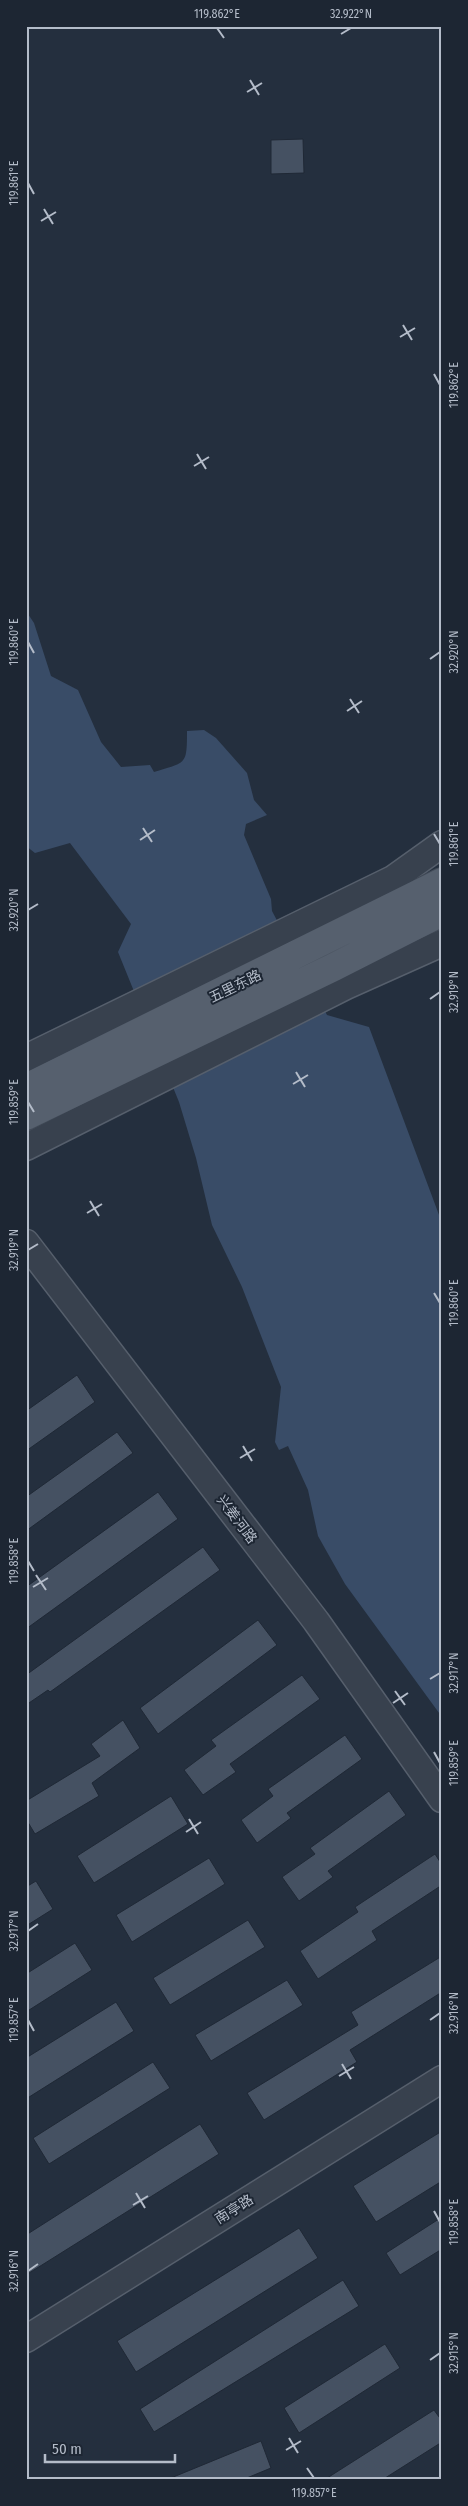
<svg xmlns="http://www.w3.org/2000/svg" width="468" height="2506" font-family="'Fira Sans Condensed','Noto Sans SC',sans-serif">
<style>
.water{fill:#394c67}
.building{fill:#455162;stroke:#1f2835}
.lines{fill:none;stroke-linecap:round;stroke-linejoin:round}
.minor-casing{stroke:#565f6c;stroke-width:29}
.major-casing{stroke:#414a57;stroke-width:30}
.minor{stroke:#38414e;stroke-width:26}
.major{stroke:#56606e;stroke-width:28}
.ticks{fill:none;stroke:#b4bcc9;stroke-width:2}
.labels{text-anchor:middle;stroke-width:4;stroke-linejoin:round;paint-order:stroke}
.street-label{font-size:14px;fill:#b4bcc9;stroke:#1d2633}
.neatline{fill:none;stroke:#b4bcc9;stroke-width:2}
.ticks-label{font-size:12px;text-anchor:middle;fill:#b4bcc9}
</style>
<rect width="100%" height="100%" fill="#242f3e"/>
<path class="water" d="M 26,611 L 34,623 L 51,676 L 78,690 L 101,742 L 121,767 L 150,765 L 154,772 C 186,762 187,766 187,731 L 204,730 L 216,738 L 247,773 L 254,800 L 267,815 L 246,824 L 244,835 L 271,899 L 272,911 L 327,1015 L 369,1027 L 442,1223 L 442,1717 L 345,1584 L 318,1536 L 308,1490 L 288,1446 L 279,1450 L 275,1442 L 281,1387 L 242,1287 L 212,1225 L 196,1158 L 179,1102 L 118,952 L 131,924 L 70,843 L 35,853 L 26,846 Z"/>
<path class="building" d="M 303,139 L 304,173 L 271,174 L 271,140 Z
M 77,1375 L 95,1402 L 26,1451 L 26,1411 Z
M 117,1432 L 133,1453 L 26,1531 L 26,1497 Z
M 158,1492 L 178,1519 L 26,1629 L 26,1587 Z
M 203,1547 L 220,1570 L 50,1692 L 48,1690 L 26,1705 L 26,1675 Z
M 258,1620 L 277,1645 L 158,1734 L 140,1708 Z
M 302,1675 L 320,1699 L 230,1764 L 236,1772 L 203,1795 L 184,1770 L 216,1746 L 211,1740 Z
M 123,1720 L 140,1748 L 92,1783 L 99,1796 L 35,1834 L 26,1819 L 26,1801 L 100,1756 L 91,1744 Z
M 345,1735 L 362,1759 L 287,1813 L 291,1818 L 257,1843 L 241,1820 L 273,1796 L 268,1789 Z
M 389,1791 L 406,1815 L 328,1871 L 333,1877 L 299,1901 L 282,1877 L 315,1854 L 310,1848 Z
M 171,1796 L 188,1824 L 94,1883 L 77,1856 Z
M 435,1854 L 442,1865 L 442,1885 L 372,1931 L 377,1940 L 318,1979 L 300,1951 L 358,1912 L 355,1907 Z
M 209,1858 L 225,1884 L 132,1942 L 116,1915 Z
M 36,1881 L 53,1909 L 26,1926 L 26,1887 Z
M 248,1920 L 265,1947 L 170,2005 L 153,1978 Z
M 75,1943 L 92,1970 L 26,2012 L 26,1974 Z
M 442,1956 L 442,1992 L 350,2050 L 357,2062 L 264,2120 L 247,2093 L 358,2025 L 351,2012 Z
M 287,1980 L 303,2005 L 211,2061 L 195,2035 Z
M 116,2002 L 134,2031 L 26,2099 L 26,2058 Z
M 153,2062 L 170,2088 L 49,2164 L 33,2138 Z
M 200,2124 L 219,2154 L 26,2275 L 26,2235 Z
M 442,2131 L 442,2181 L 376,2222 L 353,2186 Z
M 442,2217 L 442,2249 L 400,2275 L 386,2253 Z
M 299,2228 L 318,2258 L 136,2372 L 117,2341 Z
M 343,2280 L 359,2306 L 154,2432 L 140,2409 Z
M 385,2344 L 400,2368 L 299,2433 L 284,2408 Z
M 434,2410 L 442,2421 L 442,2442 L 382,2480 L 324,2480 Z
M 261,2441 L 271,2468 L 242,2480 L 166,2480 Z"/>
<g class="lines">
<g class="minor-casing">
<path id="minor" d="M 26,1058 L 393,879 L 442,844
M 26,1147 L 346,986 L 442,943
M 26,1243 L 316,1621 L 442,1799
M 26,2339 L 442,2079"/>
</g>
<g class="major-casing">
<path id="major" d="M 26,1088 L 442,882
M 26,1116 L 334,967 L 442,912"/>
</g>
<use href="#minor" class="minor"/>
<use href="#major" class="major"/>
</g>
<path class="ticks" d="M 217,28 L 224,38M 341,34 L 351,28M 250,80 L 259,95M 247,92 L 262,83M 28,183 L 34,194M 44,209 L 53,224M 41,221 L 56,212M 403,325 L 412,340M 400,337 L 415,328M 434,374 L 440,385M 197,454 L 206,469M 194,466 L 209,457M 28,642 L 34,653M 430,659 L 440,652M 350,699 L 359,713M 347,711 L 362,701M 143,828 L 152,842M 434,834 L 440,844M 140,840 L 155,830M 28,910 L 38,904M 430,999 L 440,992M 296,1072 L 305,1087M 293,1084 L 308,1075M 28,1102 L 34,1112M 90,1201 L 99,1216M 87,1213 L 102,1204M 28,1250 L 38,1244M 434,1293 L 440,1303M 243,1446 L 252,1461M 240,1458 L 255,1449M 28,1561 L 34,1571M 36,1575 L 46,1590M 33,1587 L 48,1578M 430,1679 L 440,1673M 395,1691 L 405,1705M 393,1703 L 408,1693M 434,1752 L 440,1763M 189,1819 L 198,1834M 186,1832 L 201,1822M 28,1931 L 38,1924M 28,2020 L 34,2031M 430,2020 L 440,2013M 342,2064 L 351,2079M 339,2076 L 354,2067M 136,2193 L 145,2208M 133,2205 L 148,2196M 434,2211 L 440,2222M 28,2271 L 38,2264M 430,2360 L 440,2353M 289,2438 L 298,2453M 286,2450 L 301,2441M 307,2468 L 314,2478"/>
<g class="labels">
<g class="street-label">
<text transform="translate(235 986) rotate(-26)" y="5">五里东路</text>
<text transform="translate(237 1519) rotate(53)" y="5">兴姜河路</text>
<text transform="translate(234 2209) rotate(-32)" y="5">南亭路</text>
</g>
</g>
<rect width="468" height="2506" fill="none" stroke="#1d2633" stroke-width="55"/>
<path d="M45 2454v8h130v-8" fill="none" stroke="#b4bcc9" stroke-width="2.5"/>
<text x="52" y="2454" font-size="15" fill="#b4bcc9" stroke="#1d2633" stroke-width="4" paint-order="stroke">50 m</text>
<rect x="28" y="28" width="412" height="2450" class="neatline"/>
<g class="ticks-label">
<text x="217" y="18">119.862°E</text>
<text x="351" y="18">32.922°N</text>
<text transform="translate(14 183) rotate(-90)" y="4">119.861°E</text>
<text transform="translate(454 385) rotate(-90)" y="4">119.862°E</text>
<text transform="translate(14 642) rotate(-90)" y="4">119.860°E</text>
<text transform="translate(454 652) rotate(-90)" y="4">32.920°N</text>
<text transform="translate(454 844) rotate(-90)" y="4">119.861°E</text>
<text transform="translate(14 910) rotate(-90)" y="4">32.920°N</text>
<text transform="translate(454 992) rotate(-90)" y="4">32.919°N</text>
<text transform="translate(14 1102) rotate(-90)" y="4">119.859°E</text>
<text transform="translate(14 1250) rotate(-90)" y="4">32.919°N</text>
<text transform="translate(454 1303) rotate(-90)" y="4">119.860°E</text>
<text transform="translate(14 1561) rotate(-90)" y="4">119.858°E</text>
<text transform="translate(454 1673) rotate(-90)" y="4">32.917°N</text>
<text transform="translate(454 1763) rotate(-90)" y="4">119.859°E</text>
<text transform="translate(14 1931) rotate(-90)" y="4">32.917°N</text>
<text transform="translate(454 2013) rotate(-90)" y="4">32.916°N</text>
<text transform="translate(14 2020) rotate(-90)" y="4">119.857°E</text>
<text transform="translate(454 2222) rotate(-90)" y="4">119.858°E</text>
<text transform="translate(14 2271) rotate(-90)" y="4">32.916°N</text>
<text transform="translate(454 2353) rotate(-90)" y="4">32.915°N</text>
<text x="314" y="2497">119.857°E</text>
</g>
</svg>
